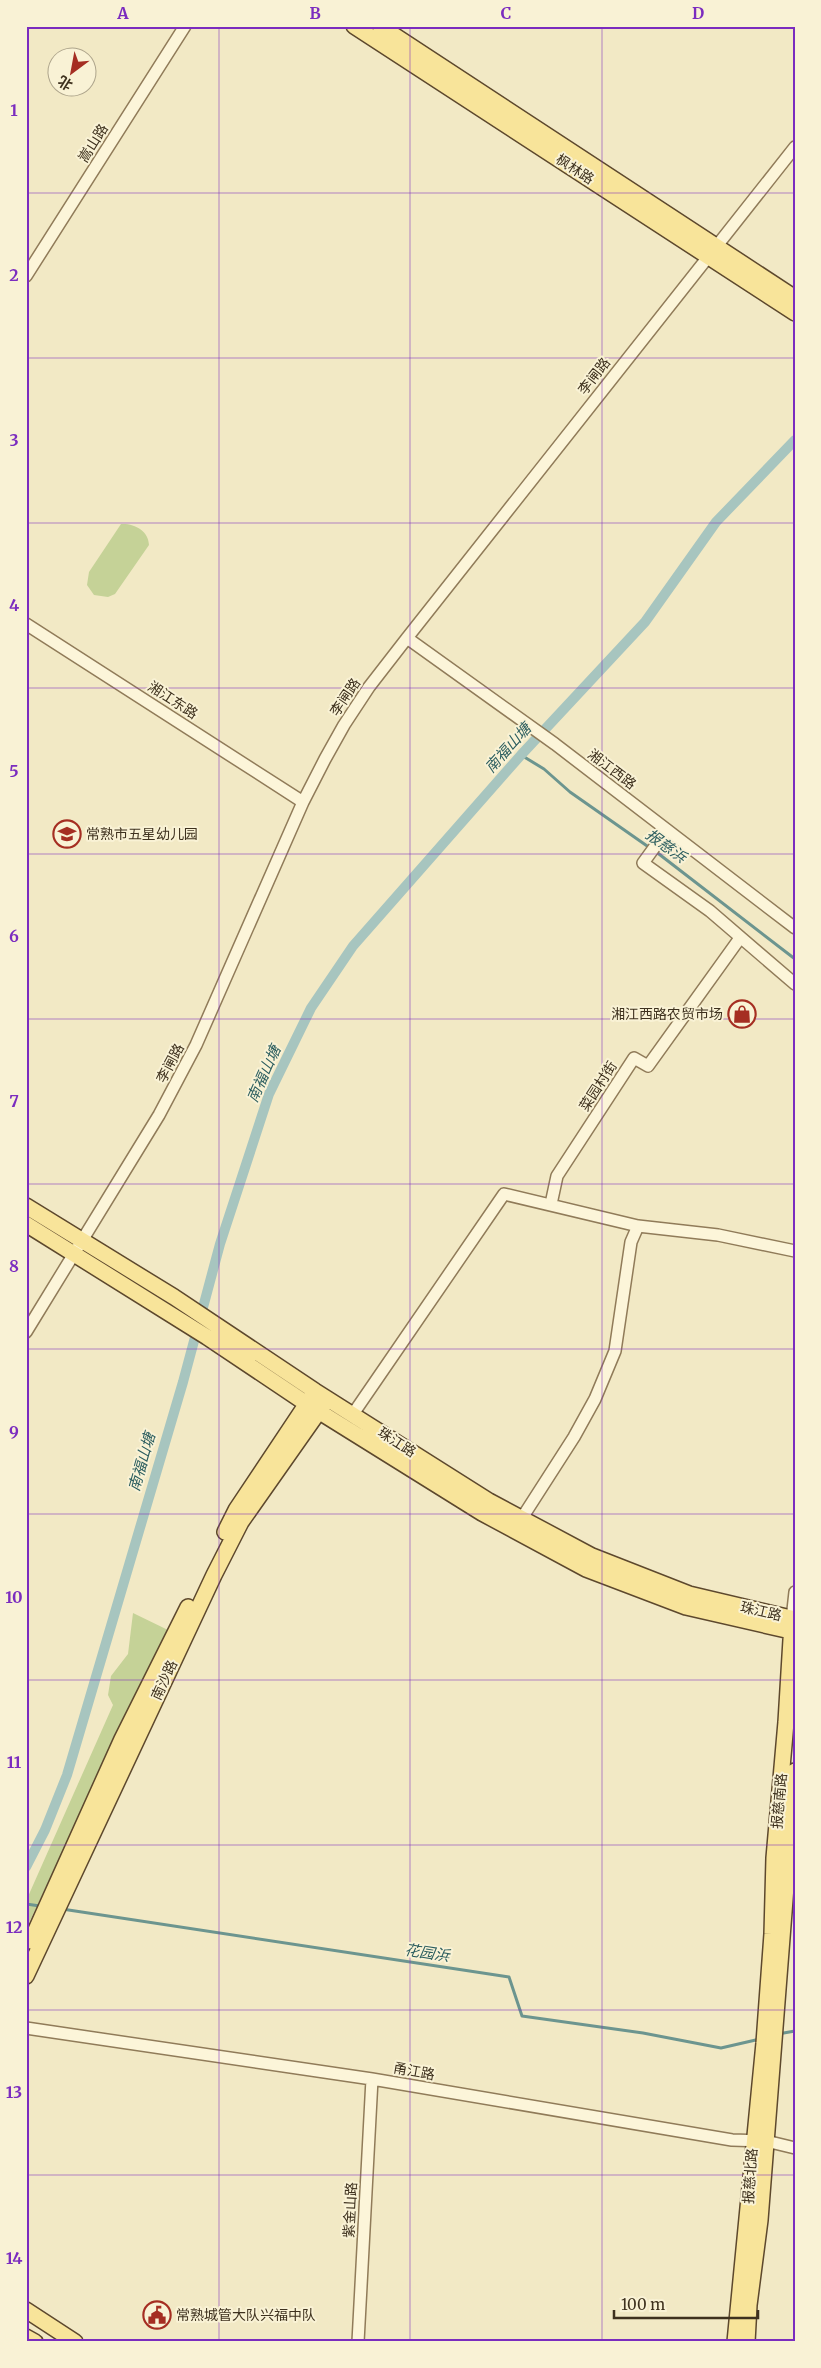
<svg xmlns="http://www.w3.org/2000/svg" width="821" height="2368" font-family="Merriweather,'Noto Sans SC',serif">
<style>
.green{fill:#c5d297}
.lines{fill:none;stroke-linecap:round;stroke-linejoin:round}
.stream{stroke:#6c958f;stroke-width:3}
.canal{stroke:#a7c5bf;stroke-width:10}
.minor-casing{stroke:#907b59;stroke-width:14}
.major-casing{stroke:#5d482d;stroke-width:18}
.minor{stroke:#fcf5d9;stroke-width:11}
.major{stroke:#f8e49a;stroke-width:15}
.grid{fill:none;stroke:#7b2cbf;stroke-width:1;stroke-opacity:0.55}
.labels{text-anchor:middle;stroke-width:4;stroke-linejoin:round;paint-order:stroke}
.street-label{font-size:14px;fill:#3e311e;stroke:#f9f2d5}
.poi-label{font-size:14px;fill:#3e311e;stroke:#f9f2d5;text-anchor:start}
.water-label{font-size:15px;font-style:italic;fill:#2c5e5f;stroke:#f9f2d5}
.neatline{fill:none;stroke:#7b2cbf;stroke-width:2}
.grid-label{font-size:16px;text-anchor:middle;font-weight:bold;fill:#7b2cbf}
</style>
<rect width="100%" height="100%" fill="#f2e9c5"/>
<path class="green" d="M 121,524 C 134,523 149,531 149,545 L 115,594 L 108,597 L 94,595 L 87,585 L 89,572 Z
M 133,1613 L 168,1630 L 26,1929 L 26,1901 L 113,1705 L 108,1695 L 111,1676 L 128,1654 Z"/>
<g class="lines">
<path class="stream" d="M 521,755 L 544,769 L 570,792 L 650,848
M 655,851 L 795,959
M 26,1904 L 40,1906
M 62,1909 L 509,1977 L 522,2016 L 643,2033 L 721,2048 L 760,2039
M 778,2034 L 795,2031"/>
<path class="canal" d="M 26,1867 L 45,1830 L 67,1775 L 183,1382 L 220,1244 L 269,1094 L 311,1008 L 353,946 L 521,755 L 645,622 L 716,522 L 795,440"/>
<g class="minor-casing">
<path id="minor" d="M 26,276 L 185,26
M 26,624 L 303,802
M 407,638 L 555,744 L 795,928
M 667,830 L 643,863 L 710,911 L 795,984
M 551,1204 L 557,1176 L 634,1058 L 648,1066 L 740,938
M 26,1332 L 159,1115 L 196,1045 L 303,802 L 325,759 L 344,725 L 369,687 L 407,638 L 795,147
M 353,1414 L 504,1194 L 638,1226 L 718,1235 L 795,1251
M 522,1518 L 574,1437 L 595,1399 L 615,1351 L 631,1242 L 638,1226
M 792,1619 L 795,1592
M 26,2028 L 372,2079 L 732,2140 L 766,2141 L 795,2148
M 358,2342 L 372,2079"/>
</g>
<g class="major-casing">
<path id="major" d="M 354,26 L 795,313
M 380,26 L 795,298
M 26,1206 L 174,1297 L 315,1391 L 489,1501 L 592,1556 L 689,1594 L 795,1619
M 26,1224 L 207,1337 L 307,1404 L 482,1513 L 586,1569 L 686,1607 L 795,1632
M 225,1532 L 236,1510 L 312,1396
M 31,1941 L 122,1739 L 188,1607
M 26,1976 L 214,1575 L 241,1522 L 324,1404
M 26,2310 L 75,2342
M 26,2337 L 35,2342
M 735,2342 L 764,2043 L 772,1934 L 774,1858 L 786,1722 L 792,1623
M 747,2342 L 749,2305 L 760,2220 L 795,1771"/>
</g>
<use href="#minor" class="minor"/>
<use href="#major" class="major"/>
</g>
<path class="grid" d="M 219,26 L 219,2342M 410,26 L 410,2342M 602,26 L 602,2342M 26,193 L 795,193M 26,358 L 795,358M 26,523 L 795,523M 26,688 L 795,688M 26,854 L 795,854M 26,1019 L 795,1019M 26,1184 L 795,1184M 26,1349 L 795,1349M 26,1514 L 795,1514M 26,1680 L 795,1680M 26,1845 L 795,1845M 26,2010 L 795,2010M 26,2175 L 795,2175"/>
<defs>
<g id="school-ring" transform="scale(1.4375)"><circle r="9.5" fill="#f9f2d5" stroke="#a52e22" stroke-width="1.5"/><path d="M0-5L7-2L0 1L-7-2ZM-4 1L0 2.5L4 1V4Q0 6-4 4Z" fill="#a52e22"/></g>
<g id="shop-ring" transform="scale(1.4375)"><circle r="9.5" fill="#f9f2d5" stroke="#a52e22" stroke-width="1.5"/><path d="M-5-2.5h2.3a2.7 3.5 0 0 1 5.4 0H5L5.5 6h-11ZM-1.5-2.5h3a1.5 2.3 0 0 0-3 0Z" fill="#a52e22"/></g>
<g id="civic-ring" transform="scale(1.4375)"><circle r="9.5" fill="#f9f2d5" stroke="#a52e22" stroke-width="1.5"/><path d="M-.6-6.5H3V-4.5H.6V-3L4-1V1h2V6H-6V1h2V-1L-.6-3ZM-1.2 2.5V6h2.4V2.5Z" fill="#a52e22"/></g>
</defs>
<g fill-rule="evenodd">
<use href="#school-ring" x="67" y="834"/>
<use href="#shop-ring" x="742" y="1014"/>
<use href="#civic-ring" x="157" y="2315"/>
</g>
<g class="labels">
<g class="street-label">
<text transform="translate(93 143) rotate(-58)" y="5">嵩山路</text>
<text transform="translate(575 169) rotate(33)" y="5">枫林路</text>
<text transform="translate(594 376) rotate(-52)" y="5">李闸路</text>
<text transform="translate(345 697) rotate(-56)" y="5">李闸路</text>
<text transform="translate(173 700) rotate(33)" y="5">湘江东路</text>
<text transform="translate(612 769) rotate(37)" y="5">湘江西路</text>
<text transform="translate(170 1063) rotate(-62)" y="5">李闸路</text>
<text transform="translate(598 1086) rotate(-57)" y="5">菜园村街</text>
<text transform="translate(397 1442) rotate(33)" y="5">珠江路</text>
<text transform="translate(761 1611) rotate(13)" y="5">珠江路</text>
<text transform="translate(164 1680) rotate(-65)" y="5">南沙路</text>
<text transform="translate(779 1801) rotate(-85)" y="5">报慈南路</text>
<text transform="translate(414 2071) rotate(10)" y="5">甬江路</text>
<text transform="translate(750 2176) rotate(-86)" y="5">报慈北路</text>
<text transform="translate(350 2210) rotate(-87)" y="5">紫金山路</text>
</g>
<g class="poi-label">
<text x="86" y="839">常熟市五星幼儿园</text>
<text x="723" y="1019" text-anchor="end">湘江西路农贸市场</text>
<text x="176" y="2320">常熟城管大队兴福中队</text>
</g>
<g class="water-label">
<text transform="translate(508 748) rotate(-48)" y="5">南福山塘</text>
<text transform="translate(666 846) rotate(36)" y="5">报慈浜</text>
<text transform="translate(264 1074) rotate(-66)" y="5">南福山塘</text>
<text transform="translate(142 1462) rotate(-74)" y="5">南福山塘</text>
<text transform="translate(427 1953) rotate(9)" y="5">花园浜</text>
</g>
</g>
<rect width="821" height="2368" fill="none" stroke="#f9f2d5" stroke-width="55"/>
<g transform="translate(72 72) rotate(212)"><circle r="24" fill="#f9f2d5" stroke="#aea58c"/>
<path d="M0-4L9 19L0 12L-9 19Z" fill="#a52e22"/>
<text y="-8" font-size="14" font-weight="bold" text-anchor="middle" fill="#3e311e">北</text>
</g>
<path d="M614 2310v8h144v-8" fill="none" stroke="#3e311e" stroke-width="2.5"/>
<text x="621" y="2310" font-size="15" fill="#3e311e" stroke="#f9f2d5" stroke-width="4" paint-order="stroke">100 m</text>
<rect x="28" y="28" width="766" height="2312" class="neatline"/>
<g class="grid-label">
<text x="123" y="19">A</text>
<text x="315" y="19">B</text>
<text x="506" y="19">C</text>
<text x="698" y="19">D</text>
<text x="14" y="116">1</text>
<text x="14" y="281">2</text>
<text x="14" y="446">3</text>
<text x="14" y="611">4</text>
<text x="14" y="777">5</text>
<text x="14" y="942">6</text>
<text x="14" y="1107">7</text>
<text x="14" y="1272">8</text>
<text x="14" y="1438">9</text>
<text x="14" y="1603">10</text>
<text x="14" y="1768">11</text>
<text x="14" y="1933">12</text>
<text x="14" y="2098">13</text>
<text x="14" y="2264">14</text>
</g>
</svg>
